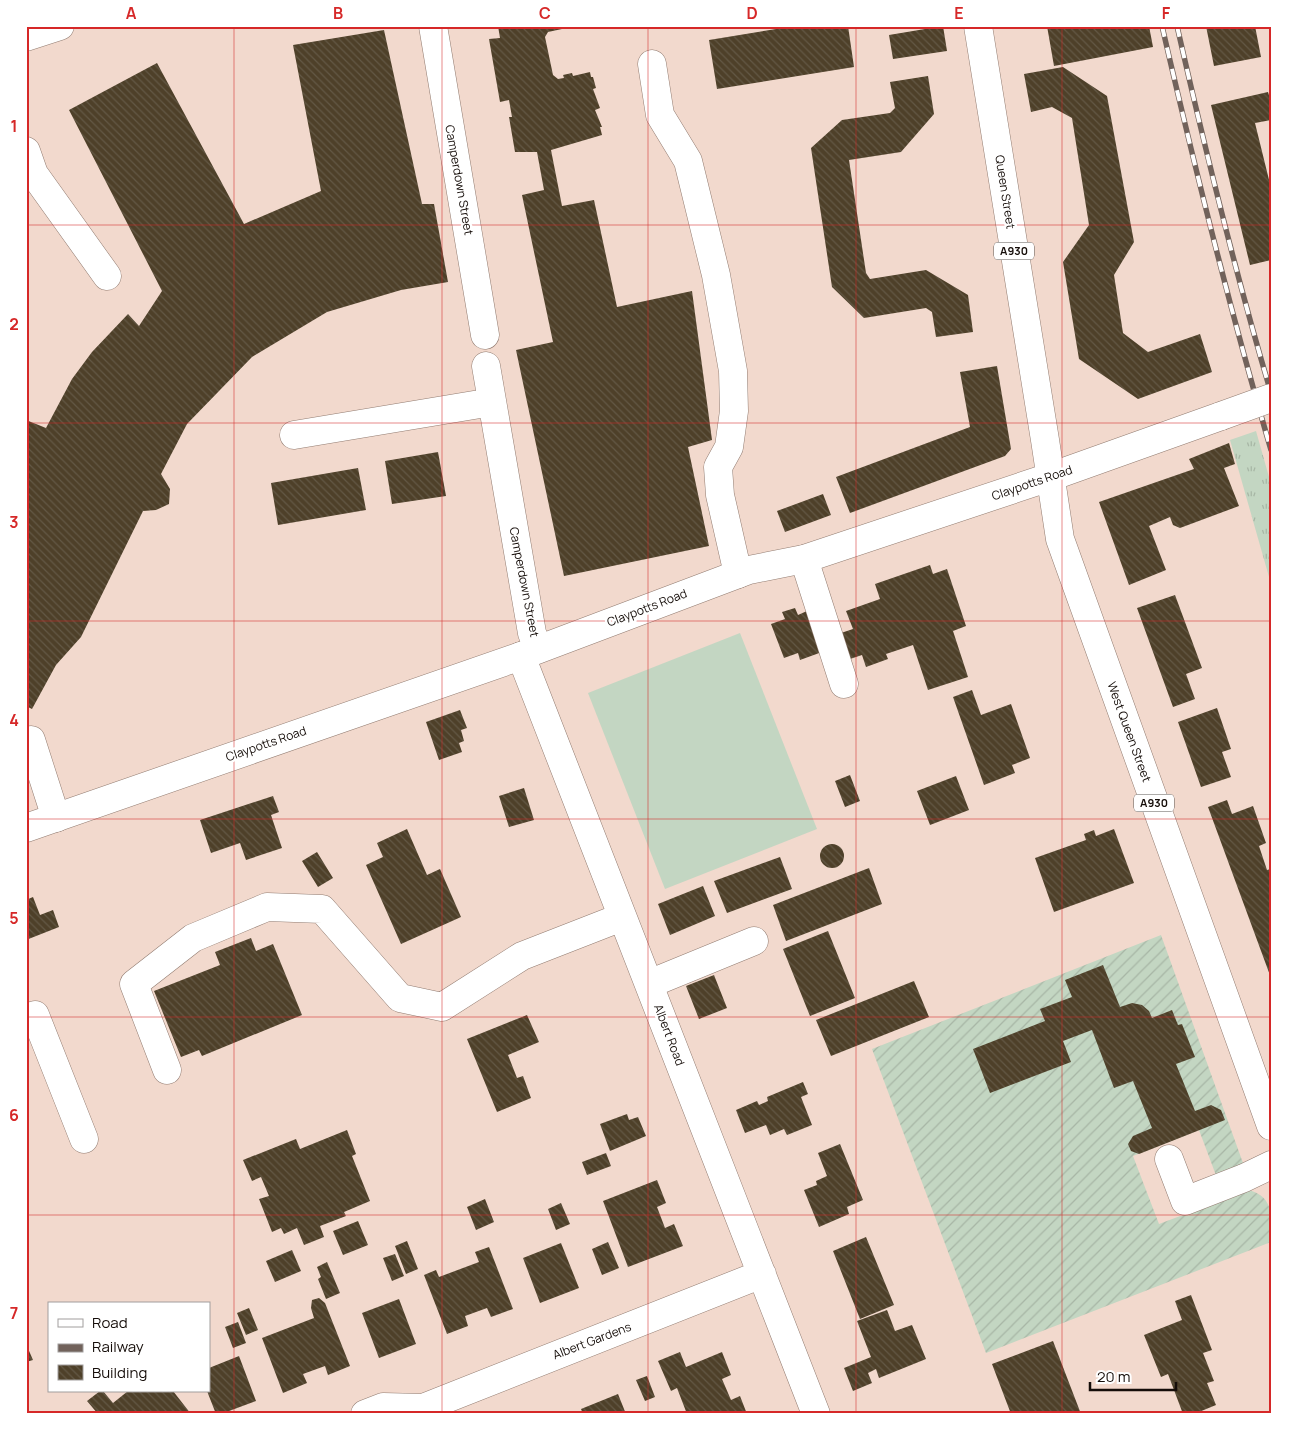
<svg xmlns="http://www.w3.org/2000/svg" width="1297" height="1440" font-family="Manrope,sans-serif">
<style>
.grass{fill:url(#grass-tufts)}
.garden{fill:url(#garden-furrows)}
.pitch{fill:#c3d6c2}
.building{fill:url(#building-back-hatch)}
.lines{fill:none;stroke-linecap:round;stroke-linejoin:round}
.minor-casing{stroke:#927c71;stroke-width:29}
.major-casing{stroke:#927c71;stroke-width:29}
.minor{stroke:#fff;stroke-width:28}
.major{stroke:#fff;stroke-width:28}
.rail-casing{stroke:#71625b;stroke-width:5.5}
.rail{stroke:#fff;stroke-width:4;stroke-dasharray:11;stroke-linecap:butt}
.minor-bridge-casing{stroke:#927c71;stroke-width:29;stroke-linecap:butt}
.minor-bridge{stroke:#fff;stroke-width:28}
.grid{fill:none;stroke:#d62828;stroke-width:1;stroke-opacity:0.55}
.labels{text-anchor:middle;stroke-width:5;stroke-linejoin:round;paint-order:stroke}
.shield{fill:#fff;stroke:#5b5653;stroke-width:1}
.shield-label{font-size:11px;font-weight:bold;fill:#150d09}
.street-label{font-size:12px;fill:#150d09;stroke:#fff}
.neatline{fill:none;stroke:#d62828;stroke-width:2}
.grid-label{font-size:16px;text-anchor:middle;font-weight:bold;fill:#d62828}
</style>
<defs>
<pattern id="grass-tufts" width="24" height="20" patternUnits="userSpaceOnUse" patternTransform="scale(1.25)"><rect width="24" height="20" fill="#c3d6c2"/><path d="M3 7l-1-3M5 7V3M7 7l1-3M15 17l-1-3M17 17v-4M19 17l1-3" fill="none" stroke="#a7b6a5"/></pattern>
<pattern id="garden-furrows" width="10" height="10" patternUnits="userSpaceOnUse" patternTransform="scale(1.25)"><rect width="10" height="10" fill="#c3d6c2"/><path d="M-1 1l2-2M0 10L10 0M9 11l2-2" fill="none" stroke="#a7b6a5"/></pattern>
<pattern id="building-back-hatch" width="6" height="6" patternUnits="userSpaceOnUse" patternTransform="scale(1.25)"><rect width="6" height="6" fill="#4e4029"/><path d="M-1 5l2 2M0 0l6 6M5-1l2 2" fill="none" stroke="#635845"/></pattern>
</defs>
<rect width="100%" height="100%" fill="#f2d9cd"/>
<path class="grass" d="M 1256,431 L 1271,484 L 1271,584 L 1230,440 Z"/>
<path class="garden" d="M 1161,935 L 1243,1163 L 1239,1170 L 1217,1178 L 1199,1130 L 1133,1156 L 1159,1224 L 1249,1190 C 1276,1198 1271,1219 1271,1242 L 986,1353 L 872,1049 Z"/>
<path class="pitch" d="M 740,633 L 817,829 L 665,889 L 588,693 Z"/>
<path class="building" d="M 498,26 L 576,26 L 548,32 L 545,37 L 553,75 L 558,79 L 564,78 L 563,75 L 572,73 L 573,76 L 590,72 L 591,77 L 593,77 L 596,88 L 593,89 L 600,108 L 595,110 L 602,127 L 600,127 L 602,135 L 551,150 L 562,206 L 594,200 L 617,307 L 692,291 L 712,440 L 688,447 L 709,546 L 564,576 L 516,350 L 553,342 L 522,195 L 544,190 L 537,152 L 515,152 L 509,117 L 512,117 L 509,100 L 500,102 L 489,39 L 500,38 Z
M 795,26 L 848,26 L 854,67 L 717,89 L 709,40 Z
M 943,26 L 947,51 L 893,59 L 889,35 Z
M 1047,26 L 1149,26 L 1153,47 L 1054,66 Z
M 1206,26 L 1255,26 L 1261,57 L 1214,66 Z
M 384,30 L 422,204 L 434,204 L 448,282 L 401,290 L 327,312 L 252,357 L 187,424 L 161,474 L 170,489 L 169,504 L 156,510 L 143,511 L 81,637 L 56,665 L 32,709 L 26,706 L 26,420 L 46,428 L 72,379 L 92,352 L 128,314 L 139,326 L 162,291 L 69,110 L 157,63 L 244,224 L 321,191 L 293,45 Z
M 1063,67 L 1107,96 L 1134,242 L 1114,275 L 1123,333 L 1148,352 L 1200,334 L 1212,372 L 1138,399 L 1079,359 L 1063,262 L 1089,225 L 1072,118 L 1052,107 L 1031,112 L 1024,74 Z
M 928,76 L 934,114 L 901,152 L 849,160 L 866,273 L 870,279 L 926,270 L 968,295 L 973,332 L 936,337 L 932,312 L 926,308 L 864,318 L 832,287 L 811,148 L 842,120 L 890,113 L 895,108 L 890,82 Z
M 1268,92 L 1271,102 L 1271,120 L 1255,123 L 1271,188 L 1271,260 L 1250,265 L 1211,105 Z
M 997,366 L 1011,449 L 1005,456 L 850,513 L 836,477 L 970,427 L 960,372 Z
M 1229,443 L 1235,464 L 1224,468 L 1239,506 L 1180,528 L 1173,525 L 1170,517 L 1149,526 L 1166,570 L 1129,585 L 1099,502 L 1194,469 L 1189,459 Z
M 438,452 L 446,496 L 392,504 L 385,461 Z
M 358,468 L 366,510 L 278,525 L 271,483 Z
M 823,494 L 831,515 L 785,532 L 777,511 Z
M 930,565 L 933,574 L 947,569 L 966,626 L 953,631 L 968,677 L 928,690 L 913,645 L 886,654 L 888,659 L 866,667 L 862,655 L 850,659 L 841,633 L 853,629 L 846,611 L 880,599 L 875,584 Z
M 1175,595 L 1202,668 L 1186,674 L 1195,699 L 1173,707 L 1137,608 Z
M 795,608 L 798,615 L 807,611 L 822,652 L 800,660 L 798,653 L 784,658 L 771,624 L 785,619 L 782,612 Z
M 972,690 L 981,715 L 1011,704 L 1030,758 L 1012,765 L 1015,773 L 984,785 L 953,697 Z
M 1217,708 L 1231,749 L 1222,752 L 1231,777 L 1201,787 L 1178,722 Z
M 460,710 L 467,728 L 461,730 L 464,741 L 459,743 L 462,752 L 439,760 L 426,722 Z
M 850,775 L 860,801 L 845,807 L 835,781 Z
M 956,776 L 969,810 L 930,825 L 917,791 Z
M 524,788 L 534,820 L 509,827 L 499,796 Z
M 273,796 L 279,812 L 271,815 L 282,848 L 246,860 L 240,843 L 211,853 L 200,820 Z
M 1227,800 L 1232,814 L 1253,806 L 1266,843 L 1259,846 L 1267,870 L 1271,869 L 1271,978 L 1208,807 Z
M 407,829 L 427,875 L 440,869 L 461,917 L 401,944 L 366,865 L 383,857 L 377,843 Z
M 1114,829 L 1134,883 L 1054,912 L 1035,858 L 1086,840 L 1084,834 L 1094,830 L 1096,836 Z
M820 856a12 12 0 1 1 24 0a12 12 0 1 1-24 0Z
M 317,852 L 333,878 L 318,887 L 302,861 Z
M 780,857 L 792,889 L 727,913 L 714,881 Z
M 869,868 L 882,904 L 786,941 L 773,905 Z
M 703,886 L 715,916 L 670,935 L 658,904 Z
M 33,897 L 40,915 L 53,910 L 59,927 L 26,940 L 26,900 Z
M 828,931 L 855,998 L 810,1016 L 783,949 Z
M 251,938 L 256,951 L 273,944 L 302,1015 L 202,1056 L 199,1050 L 181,1057 L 154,991 L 220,965 L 215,952 Z
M 1103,965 L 1120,1007 L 1132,1003 L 1142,1005 L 1149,1011 L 1152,1018 L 1172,1010 L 1178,1025 L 1182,1024 L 1195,1057 L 1176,1064 L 1195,1111 L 1211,1105 L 1221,1110 L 1225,1120 L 1139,1154 L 1131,1151 L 1128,1144 L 1133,1136 L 1152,1128 L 1133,1081 L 1114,1088 L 1092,1030 L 1063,1041 L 1071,1062 L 990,1093 L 973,1049 L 1045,1021 L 1040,1009 L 1072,997 L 1065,980 Z
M 714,975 L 727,1008 L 699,1019 L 686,986 Z
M 914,981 L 929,1017 L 831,1056 L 816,1020 Z
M 527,1015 L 539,1042 L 508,1055 L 517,1078 L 523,1076 L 531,1098 L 497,1112 L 467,1039 Z
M 803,1082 L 808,1094 L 801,1097 L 812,1125 L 787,1135 L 784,1129 L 770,1135 L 766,1125 L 745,1133 L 736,1110 L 757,1101 L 759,1105 L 768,1101 L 767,1097 Z
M 627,1114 L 629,1120 L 638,1117 L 646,1136 L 610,1151 L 600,1124 Z
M 347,1130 L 356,1154 L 352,1156 L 370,1201 L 344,1212 L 346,1216 L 320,1226 L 324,1237 L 304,1245 L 297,1228 L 284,1234 L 281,1228 L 272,1232 L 259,1199 L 269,1196 L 261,1177 L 252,1181 L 243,1160 L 296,1139 L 300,1149 Z
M 840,1144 L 863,1200 L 847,1207 L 849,1214 L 819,1227 L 804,1190 L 817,1185 L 816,1181 L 827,1176 L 818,1153 Z
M 606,1153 L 611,1166 L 587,1175 L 582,1162 Z
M 657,1180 L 666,1203 L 657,1207 L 665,1228 L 674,1224 L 683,1246 L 628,1267 L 603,1201 Z
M 485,1199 L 494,1222 L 476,1230 L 467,1207 Z
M 561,1203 L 570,1224 L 556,1230 L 548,1209 Z
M 358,1221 L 368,1245 L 343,1255 L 333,1231 Z
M 866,1237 L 894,1305 L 860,1319 L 833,1251 Z
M 407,1241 L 418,1269 L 406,1274 L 395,1246 Z
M 608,1242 L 619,1268 L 602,1275 L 592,1249 Z
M 561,1243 L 579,1288 L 540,1303 L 523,1258 Z
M 489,1247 L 513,1309 L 491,1317 L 487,1308 L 465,1316 L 468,1326 L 447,1334 L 424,1275 L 436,1270 L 439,1277 L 479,1262 L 475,1252 Z
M 292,1250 L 301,1271 L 275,1282 L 266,1261 Z
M 395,1254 L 404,1276 L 392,1281 L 383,1258 Z
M 327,1262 L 340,1293 L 326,1299 L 318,1279 L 321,1277 L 317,1267 Z
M 1191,1295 L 1212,1350 L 1203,1353 L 1214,1381 L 1207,1383 L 1216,1405 L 1194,1414 L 1183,1414 L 1168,1374 L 1161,1377 L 1144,1335 L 1182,1320 L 1175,1301 Z
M 319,1298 L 325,1303 L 350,1366 L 328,1375 L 325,1366 L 303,1374 L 307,1383 L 283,1393 L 262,1338 L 314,1318 L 311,1308 L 312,1300 Z
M 399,1299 L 416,1344 L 379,1358 L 362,1313 Z
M 249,1308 L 258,1330 L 246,1335 L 237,1313 Z
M 887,1310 L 895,1331 L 912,1325 L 926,1359 L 879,1378 L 876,1369 L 868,1373 L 872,1383 L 853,1391 L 844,1368 L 871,1357 L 857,1321 Z
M 238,1322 L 246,1343 L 233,1348 L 225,1327 Z
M 1053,1341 L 1081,1414 L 1011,1414 L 992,1364 Z
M 26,1344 L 33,1360 L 26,1362 Z
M 680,1352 L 686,1367 L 722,1352 L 731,1375 L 722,1379 L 731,1400 L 740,1396 L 747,1414 L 687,1414 L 677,1388 L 671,1391 L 658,1361 Z
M 239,1356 L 256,1401 L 221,1414 L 216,1414 L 207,1391 L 209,1368 Z
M 647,1376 L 655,1397 L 645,1401 L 636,1380 Z
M 100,1391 L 103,1391 L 113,1403 L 128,1391 L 173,1391 L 191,1414 L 98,1414 L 87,1401 Z
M 618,1394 L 626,1414 L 583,1414 L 581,1409 Z"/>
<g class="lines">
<g class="minor-casing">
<path id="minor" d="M 433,26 L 485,335
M 26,37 L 60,26
M 652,64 L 660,115 L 688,161 L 716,275 L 733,371 L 734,411 L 729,447 L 718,467 L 720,495 L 738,574
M 26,151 L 34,174 L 107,276
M 486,366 L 532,633 L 538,649
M 294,435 L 492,402
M 1050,477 L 1221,416
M 804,559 L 844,684
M 521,656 L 816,1414
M 31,740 L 56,818
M 649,984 L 754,941
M 26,1018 L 35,1015 L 84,1139
M 167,1070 L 134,984 L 193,938 L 267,907 L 322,909 L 400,998 L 442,1007 L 522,956 L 622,917
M 1169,1159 L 1185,1201 L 1244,1178 L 1271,1165
M 365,1414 L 383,1407 L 423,1408 L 762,1274"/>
</g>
<g class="major-casing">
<path id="major" d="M 978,26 L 1045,440 L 1060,539 L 1271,1126
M 26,828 L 521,656 L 749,570 L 804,559 L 1050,477"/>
</g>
<use href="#minor" class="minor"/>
<use href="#major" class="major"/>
<g class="rail-casing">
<path id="rail" d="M 1162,26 C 1195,169 1230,310 1271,450
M 1177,26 C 1205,149 1235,272 1271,393"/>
</g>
<use href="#rail" class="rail"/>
<g class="minor-bridge-casing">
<path id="minor-bridge" d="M 1221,416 L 1271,398"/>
</g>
<use href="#minor-bridge" class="minor-bridge"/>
</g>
<path class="grid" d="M 234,26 L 234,1414M 442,26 L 442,1414M 648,26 L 648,1414M 856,26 L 856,1414M 1062,26 L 1062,1414M 26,225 L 1271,225M 26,423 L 1271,423M 26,621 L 1271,621M 26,819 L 1271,819M 26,1017 L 1271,1017M 26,1215 L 1271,1215"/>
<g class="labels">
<g class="shield">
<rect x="994" y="242.5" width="40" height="17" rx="4"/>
<rect x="1134" y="794.5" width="40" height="17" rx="4"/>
</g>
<g class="shield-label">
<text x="1014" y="255">A930</text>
<text x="1154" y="807">A930</text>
</g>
<g class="street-label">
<text transform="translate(459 180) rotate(80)" y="4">Camperdown Street</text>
<text transform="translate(1005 192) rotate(81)" y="4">Queen Street</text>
<text transform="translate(1032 483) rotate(-19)" y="4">Claypotts Road</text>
<text transform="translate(524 582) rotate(79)" y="4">Camperdown Street</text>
<text transform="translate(647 608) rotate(-21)" y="4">Claypotts Road</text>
<text transform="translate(1129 732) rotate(70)" y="4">West Queen Street</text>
<text transform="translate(266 744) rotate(-19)" y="4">Claypotts Road</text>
<text transform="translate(669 1035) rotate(69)" y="4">Albert Road</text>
<text transform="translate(592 1341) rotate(-21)" y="4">Albert Gardens</text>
</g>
</g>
<rect width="1297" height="1440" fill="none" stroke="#ffffff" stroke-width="55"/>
<rect x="48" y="1302" width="162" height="90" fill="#ffffff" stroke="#a19e9d"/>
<rect x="58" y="1319" width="25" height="8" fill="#ffffff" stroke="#a19e9d"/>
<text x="92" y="1328" font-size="15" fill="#150d09">Road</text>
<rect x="58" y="1344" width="25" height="8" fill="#71625b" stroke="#a19e9d"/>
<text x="92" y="1352" font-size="15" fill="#150d09">Railway</text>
<rect x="58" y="1365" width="25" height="15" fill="url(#building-back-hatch)" stroke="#a19e9d"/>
<text x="92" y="1378" font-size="15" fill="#150d09">Building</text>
<path d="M1090 1382v8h86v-8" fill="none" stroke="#150d09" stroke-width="2.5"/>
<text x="1097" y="1382" font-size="15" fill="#150d09" stroke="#ffffff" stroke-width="4" paint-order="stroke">20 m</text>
<rect x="28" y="28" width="1242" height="1384" class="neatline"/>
<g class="grid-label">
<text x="131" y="19">A</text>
<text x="338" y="19">B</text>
<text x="545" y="19">C</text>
<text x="752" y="19">D</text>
<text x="959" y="19">E</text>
<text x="1166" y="19">F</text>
<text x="14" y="132">1</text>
<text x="14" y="330">2</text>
<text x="14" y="528">3</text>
<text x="14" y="726">4</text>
<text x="14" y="924">5</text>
<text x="14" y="1121">6</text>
<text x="14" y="1319">7</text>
</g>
</svg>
